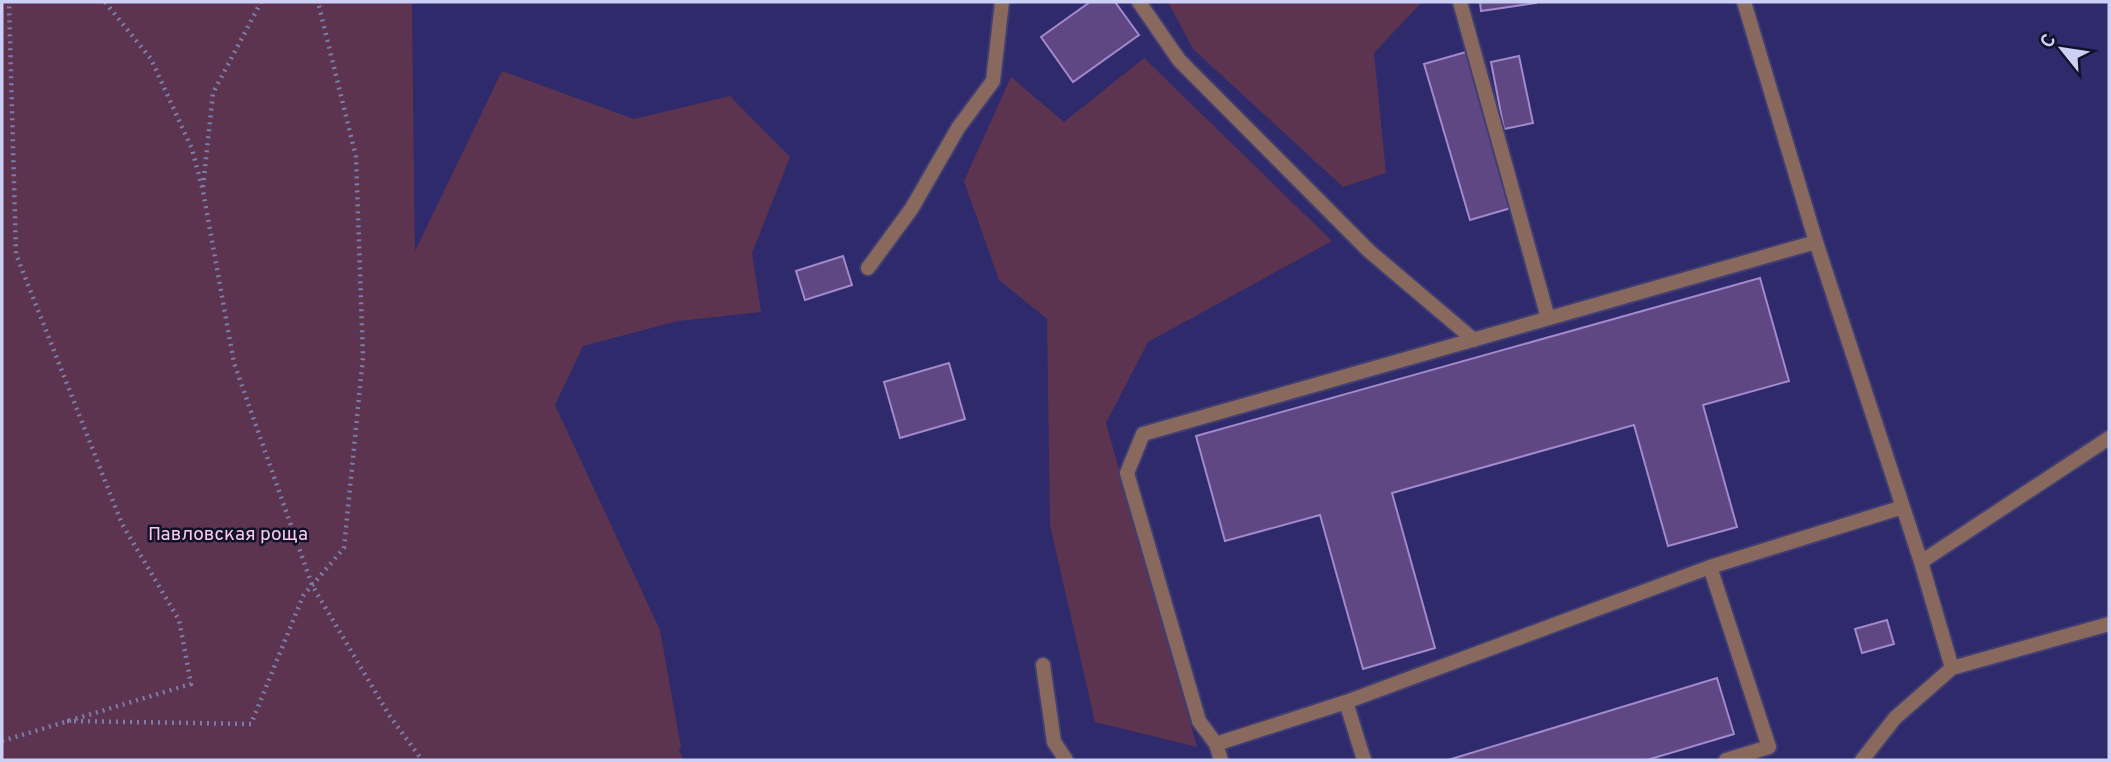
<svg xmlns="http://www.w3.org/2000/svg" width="2111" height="762" font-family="Overpass,sans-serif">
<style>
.built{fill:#2e2a6b}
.green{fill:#5c344f}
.building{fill:#5f4784;stroke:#a289cc;stroke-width:2}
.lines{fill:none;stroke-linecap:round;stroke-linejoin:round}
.lane-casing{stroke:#413e74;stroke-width:18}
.path{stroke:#7c7cab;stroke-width:4.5;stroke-dasharray:2 5;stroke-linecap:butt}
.lane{stroke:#89695d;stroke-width:14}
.labels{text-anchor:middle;stroke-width:5;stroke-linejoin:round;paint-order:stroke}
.park-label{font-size:19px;fill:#fbc9e8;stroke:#11112a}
</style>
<rect width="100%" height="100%" fill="#26225c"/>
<path class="built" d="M 412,2 L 2109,2 L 2109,760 L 684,760 L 417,408 Z"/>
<path class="green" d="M 2,2 L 412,2 L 415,251 L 502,71 L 634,119 L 730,96 L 790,157 L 752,253 L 761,312 L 678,321 L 583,346 L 555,405 L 660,630 L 681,747 L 679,751 L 684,760 L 2,760 Z
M 1168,2 L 1422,2 L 1374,53 L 1386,173 L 1343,187 L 1193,49 Z
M 1144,58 L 1332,241 L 1148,342 L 1106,423 L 1197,747 L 1095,722 L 1050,525 L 1047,319 L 999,280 L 964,181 L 1011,77 L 1064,122 Z"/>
<path class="building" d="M 1090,2 L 1115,2 L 1139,35 L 1073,82 L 1041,37 Z
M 1480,2 L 1536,2 L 1536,3 L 1481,11 Z
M 1466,52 L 1511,208 L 1470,220 L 1424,64 Z
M 1519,56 L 1533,123 L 1504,129 L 1491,62 Z
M 843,256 L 852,285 L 805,300 L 796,271 Z
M 1760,278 L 1789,381 L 1703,405 L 1737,527 L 1668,546 L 1634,425 L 1392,493 L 1435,648 L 1363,669 L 1320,515 L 1225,541 L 1196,436 Z
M 949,363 L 965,419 L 900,438 L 884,382 Z
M 1887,620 L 1894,644 L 1862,653 L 1855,629 Z
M 1717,678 L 1734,734 L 1647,760 L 1448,760 Z"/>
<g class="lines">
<g class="lane-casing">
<path id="lane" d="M 1139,2 L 1179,60 L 1369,251 L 1474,340
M 1460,2 L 1548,318
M 1744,2 L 1816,242
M 868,268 L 912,208 L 958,128 L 993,81 L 1002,2
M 1921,562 L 2109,438
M 1710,567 L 1769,747 L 1726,760
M 1043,665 L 1054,742 L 1066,760
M 1216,744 L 1199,721 L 1127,473 L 1143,434 L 1816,242 L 1921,562 L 1952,668 L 2109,624
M 1221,760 L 1216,744 L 1346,702
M 1364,760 L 1346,702 L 1710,567 L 1903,507
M 1862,760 L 1895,718 L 1952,668"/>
</g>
<path class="path" d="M 105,2 L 151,59 L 192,149 L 203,191 L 234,363 L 312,585 L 389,715 L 422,760
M 203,187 L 213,93 L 261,2
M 67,721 L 251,724 L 303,596 L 344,548 L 363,357 L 356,157 L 318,2
M 2,741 L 191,684 L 179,620 L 122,524 L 16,254 L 9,2"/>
<use href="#lane" class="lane"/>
</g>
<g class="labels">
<g class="park-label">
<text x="228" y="540">Павловская роща</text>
</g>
</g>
<rect width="2111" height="762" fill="none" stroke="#cdd0f5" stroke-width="7"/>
<g transform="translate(2062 49) rotate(300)" stroke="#11112a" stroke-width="5" paint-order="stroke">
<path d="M0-5L12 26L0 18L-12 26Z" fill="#cdd0f5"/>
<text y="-10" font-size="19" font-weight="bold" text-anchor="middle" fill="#cdd0f5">С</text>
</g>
</svg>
